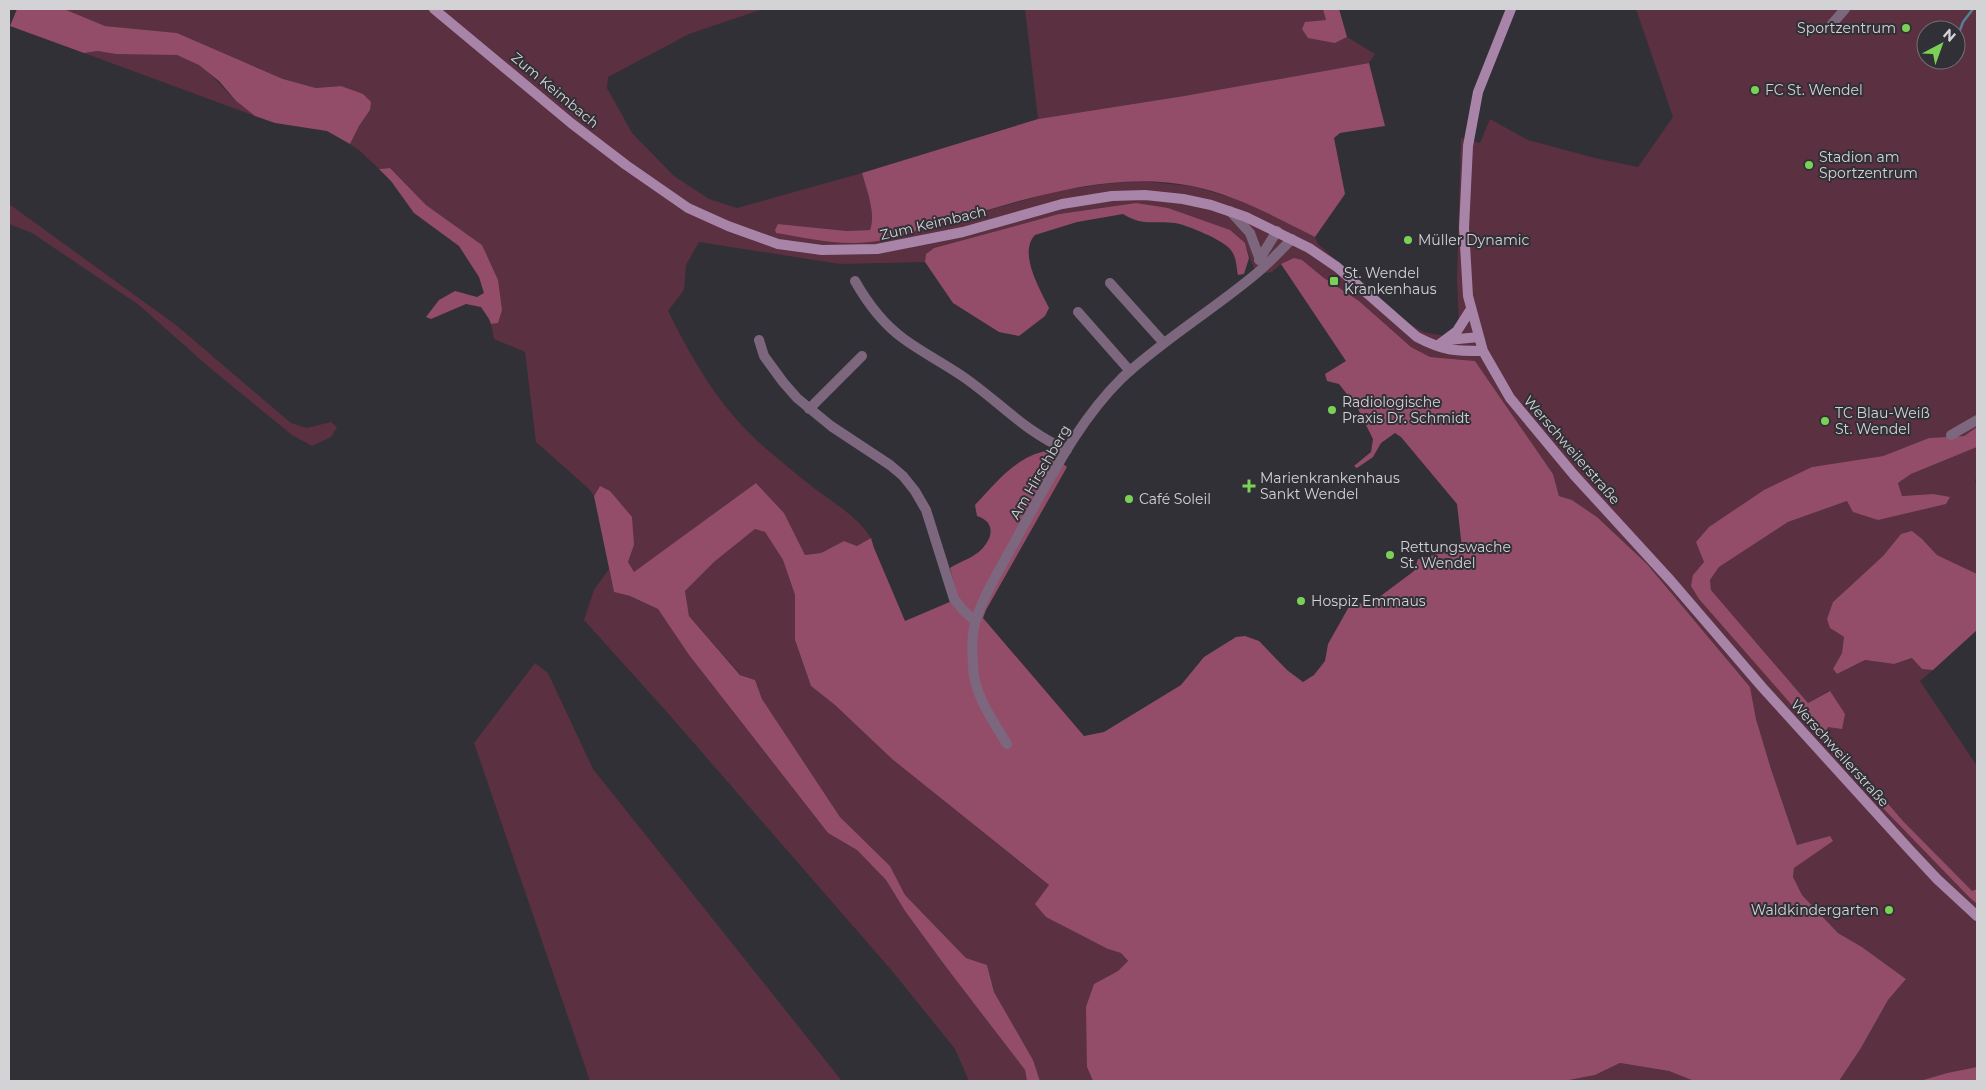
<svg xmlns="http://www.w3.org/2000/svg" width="1986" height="1090" font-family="Montserrat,sans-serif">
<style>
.green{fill:#5b3040;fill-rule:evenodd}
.forest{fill:#934d68}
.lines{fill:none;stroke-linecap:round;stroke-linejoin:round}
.stream{stroke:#538196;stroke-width:2.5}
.street{stroke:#7d677e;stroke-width:10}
.secondary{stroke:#a884a9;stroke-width:10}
.poi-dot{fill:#7bd156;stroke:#313036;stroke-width:2}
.labels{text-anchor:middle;stroke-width:4;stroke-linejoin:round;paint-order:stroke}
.poi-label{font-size:14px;fill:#d3d3d6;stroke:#313036;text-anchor:start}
.street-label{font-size:14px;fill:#d3d3d6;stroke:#313036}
</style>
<rect width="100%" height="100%" fill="#313036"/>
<path class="green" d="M 64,9 L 763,9 L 689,34 L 608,77 L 607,88 L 632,133 L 674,176 L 709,199 L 737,208 L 862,173 C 867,191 876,212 870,230 L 847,231 L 778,224 L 776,233 L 909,232 L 1058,191 L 1103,184 L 1140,181 L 1192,186 L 1243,201 L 1315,237 L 1318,244 L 1405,322 L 1424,332 L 1445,336 L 1459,324 L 1457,280 L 1461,138 L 1480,143 L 1490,119 L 1528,140 L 1595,158 L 1638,167 L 1673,117 L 1636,9 L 1977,9 L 1977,427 L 1964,436 L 1929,438 L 1883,456 L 1812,467 L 1700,548 L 1704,562 L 1693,575 L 1766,674 L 1875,800 L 1969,897 L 1977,904 L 1977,1067 L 1947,1073 L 1920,1081 L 1839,1081 L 1861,1048 L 1888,1000 L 1906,979 L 1862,947 L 1838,933 L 1802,895 L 1793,877 L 1794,868 L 1830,836 L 1797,845 L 1771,769 L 1756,719 L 1750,687 L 1647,564 L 1597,517 L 1572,500 L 1559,496 L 1553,474 L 1475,361 L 1430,357 L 1411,347 L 1359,301 L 1324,278 L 1302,260 L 1281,264 L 1272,272 L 1256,274 L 1245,243 L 1136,203 L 1059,214 L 934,248 L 926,254 L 925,262 L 840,264 L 699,242 L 686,265 L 684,290 L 668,311 C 694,363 720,408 764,447 C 781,461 797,475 814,488 C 835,504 857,516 871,538 L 857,546 L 844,541 L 821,553 L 805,555 L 784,513 L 756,483 L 634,573 L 628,562 L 634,545 L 600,486 L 594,496 L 589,489 L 536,442 L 525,352 L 494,339 L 491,324 L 498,323 L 482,245 L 426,205 L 390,168 L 379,169 L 359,150 L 350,144 L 359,126 L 370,110 L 341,86 L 316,88 L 283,79 L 177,33 L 105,26 ZM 1926,30 L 1956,30 L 1956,60 L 1926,60 Z
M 1025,9 L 1323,9 L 1335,43 L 1347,37 L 1375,54 L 1369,63 L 1184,96 L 1038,119 Z
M 98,51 C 124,55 150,50 176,55 C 203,59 219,85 237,102 C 243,107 249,111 255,116 L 84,53 Z
M 9,204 L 176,325 L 291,423 L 307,428 L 331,422 L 337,427 L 331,437 L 312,446 L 292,435 L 210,368 L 139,305 L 32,233 L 9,224 Z
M 1977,447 L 1977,477 L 1975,480 L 1977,487 L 1977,574 L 1937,555 L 1922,539 L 1901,534 L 1883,556 L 1833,602 L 1830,628 L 1844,637 L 1842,653 L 1833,669 L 1837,674 L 1865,660 L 1894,664 L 1913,658 L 1922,669 L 1933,670 L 1920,681 L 1977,766 L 1977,889 L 1972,892 L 1903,821 L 1826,732 L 1828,727 L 1829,691 L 1808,703 L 1711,590 L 1710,580 L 1719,567 L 1788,522 L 1847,501 L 1933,494 L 1902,496 L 1898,483 L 1911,474 Z
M 755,529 L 765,532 L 783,560 L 795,595 L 795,640 L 811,686 L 835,705 L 892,759 L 1050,886 L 1094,940 L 1108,949 L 1121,953 L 1128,962 L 1118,971 L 1094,984 L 1087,1067 L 1093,1081 L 1040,1081 L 1033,1060 L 994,992 L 987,965 L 966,958 L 905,895 L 890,866 L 840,817 L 762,699 L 755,680 L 741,675 L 689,616 L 685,591 L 714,562 Z
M 609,569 L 614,592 L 630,596 L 658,609 L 689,655 L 828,833 L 857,850 L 886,880 L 905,911 L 946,967 L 1025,1070 L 1027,1081 L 969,1081 L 955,1049 L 893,972 L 666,711 L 584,620 L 594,590 Z
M 535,663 L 548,673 L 593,769 L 842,1081 L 590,1081 L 474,743 Z
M 1620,1063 L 1669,1071 L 1694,1081 L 1564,1081 L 1595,1075 Z"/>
<path class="forest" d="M 17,9 L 64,9 L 105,26 L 177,33 L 283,79 L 316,88 L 341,86 L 363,94 L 371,102 L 370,110 L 359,126 L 350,144 L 327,131 L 275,123 L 255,116 L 236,101 L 219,81 L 199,65 L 177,55 L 116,54 L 98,51 L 84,53 L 10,26 Z
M 1323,9 L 1339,9 L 1347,37 L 1335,43 L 1308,38 L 1302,29 L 1305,22 L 1326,20 Z
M 1369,63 L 1385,126 L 1340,133 L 1334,138 L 1345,194 L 1315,237 C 1275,217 1236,195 1192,186 C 1104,168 1013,204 929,227 C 910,232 890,240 870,242 C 839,246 807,238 776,233 L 775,230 L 778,224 L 847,231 L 870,230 C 876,213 867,191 862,173 L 1038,119 L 1184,96 Z
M 390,168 L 426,205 L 482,245 L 498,280 L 502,310 L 498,323 L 491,324 L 489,319 L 481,307 L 466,304 L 431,319 L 426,317 L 439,300 L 455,291 L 477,297 L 484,293 L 479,277 L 459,246 L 414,213 L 391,181 L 379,169 Z
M 1136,203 L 1168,208 L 1230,230 L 1245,243 L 1249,258 L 1244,274 L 1238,275 C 1236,266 1237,257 1230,249 C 1223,240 1187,225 1175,223 C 1153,220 1144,227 1123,214 L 1077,222 L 1035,235 C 1018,253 1040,289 1049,308 L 1045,316 L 1019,336 L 999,332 L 953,303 L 925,262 L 926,254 L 934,248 L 1059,214 Z
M 1294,258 L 1302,260 L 1324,278 L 1359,301 L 1411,347 L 1430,357 L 1475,361 L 1553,474 L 1559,496 L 1572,500 L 1597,517 L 1647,564 L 1750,687 L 1756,719 L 1771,769 L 1797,845 L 1830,836 L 1833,841 L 1794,868 L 1793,877 L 1802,895 L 1838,933 L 1862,947 L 1906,979 L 1888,1000 L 1861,1048 L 1839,1081 L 1694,1081 L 1669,1071 L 1620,1063 L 1595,1075 L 1564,1081 L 1093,1081 L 1087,1067 L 1086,1007 L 1094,984 L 1118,971 L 1128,961 L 1121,953 L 1108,949 L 1046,917 L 1035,904 L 1049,885 L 892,759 L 835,705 L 811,686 L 795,640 L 795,595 L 783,560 L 765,532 L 755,529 L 714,562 L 685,591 L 689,616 L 740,675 L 755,680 L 762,699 L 840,817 L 890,866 L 905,895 L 966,958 L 987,965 L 994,992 L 1033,1060 L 1040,1081 L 1027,1081 L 1025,1070 L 946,967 L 905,911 L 886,880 L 857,850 L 828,833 L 689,655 L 658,609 L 630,596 L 614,592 L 594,496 L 600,486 L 610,491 L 632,517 L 634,545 L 628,562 L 634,572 L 756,483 L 784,513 L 805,555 L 821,553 L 844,541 L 857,546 L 871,538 L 874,548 L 905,621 L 952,601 L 957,595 L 950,568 C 959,562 973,558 981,550 C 993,538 996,522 977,516 L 975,505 C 995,484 1016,456 1047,451 L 1067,467 L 986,610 L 983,618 L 1084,736 L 1104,732 L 1181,685 L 1204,657 L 1236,637 L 1245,636 L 1259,641 L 1287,670 L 1303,682 L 1314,675 L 1325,661 L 1328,644 L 1351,603 L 1370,604 L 1414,571 L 1418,559 L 1462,548 L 1457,504 L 1401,437 L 1395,433 L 1381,443 L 1373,457 L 1357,468 L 1354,466 L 1371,452 L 1373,439 L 1357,407 L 1339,384 L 1327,381 L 1325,374 L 1346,361 L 1281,264 Z
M 1977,427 L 1977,447 L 1911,474 L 1898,483 L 1902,496 L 1933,494 L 1950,497 L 1946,504 L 1878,520 L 1853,512 L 1847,501 L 1788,522 L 1719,567 L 1710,580 L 1711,590 L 1808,703 L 1830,691 L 1845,714 L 1842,729 L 1828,727 L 1826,732 L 1903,821 L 1972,891 L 1977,889 L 1977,904 L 1969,897 L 1875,800 L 1699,599 L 1691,586 L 1693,575 L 1704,562 L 1696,542 L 1709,527 L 1764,490 L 1812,467 L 1883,456 L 1929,438 L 1964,436 Z
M 1912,531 L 1922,539 L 1937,555 L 1977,574 L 1977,630 L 1933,670 L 1922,669 L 1912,658 L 1894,664 L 1865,660 L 1837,674 L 1833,669 L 1842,653 L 1844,637 L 1830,628 L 1827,619 L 1833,602 L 1883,556 L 1901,534 Z
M 1977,1067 L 1977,1081 L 1920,1081 L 1947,1073 Z"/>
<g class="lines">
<path class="stream" d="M 1956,41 L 1963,22 L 1973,9"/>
<path class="street" d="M 1832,24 L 1845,9
M 1230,211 L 1250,233 L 1259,257
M 1259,260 L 1277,231
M 855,281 C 868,304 883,324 904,339 C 923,353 945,364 965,378 C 1002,404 1024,431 1067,450
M 1110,283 L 1163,342
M 1078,312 L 1130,371
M 759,340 L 764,356 L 783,382 L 797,398 L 831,426 L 890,465 L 903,476 L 915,491 L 926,510 L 954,599 L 964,611 L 975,621
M 809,409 L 862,356
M 1951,435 L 1977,420
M 1007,744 C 993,721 973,693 973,665 C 972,651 971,633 976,620 C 986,589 1005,561 1020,532 C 1050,479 1078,421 1122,378 C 1164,339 1213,310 1257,273 C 1269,263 1280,251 1292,239"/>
<path class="secondary" d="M 434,9 L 571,123 L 626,165 L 688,208 L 728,226 L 778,244 L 822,250 L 877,249 L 963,232 L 1062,204 L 1112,196 L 1145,195 L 1183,199 L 1211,205 L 1246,217 L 1309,248 L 1337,267 L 1417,337 C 1444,351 1454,351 1483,351
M 1511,9 L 1478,92 L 1468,146 L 1464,228 L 1468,296 L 1483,351 L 1510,398 L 1574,475 L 1671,581 L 1762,687 L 1909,849 L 1937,879 L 1977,916
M 1448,340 L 1479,337
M 1437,346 L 1457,331 L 1471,309"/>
</g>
<g class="poi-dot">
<circle cx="1906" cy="28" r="5"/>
<circle cx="1755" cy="90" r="5"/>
<circle cx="1809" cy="165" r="5"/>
<circle cx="1408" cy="240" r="5"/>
<rect x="1329" y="276" width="10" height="10" rx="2.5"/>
<circle cx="1332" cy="410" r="5"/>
<circle cx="1825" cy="421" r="5"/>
<path d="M1246.5 478.5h5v5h5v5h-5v5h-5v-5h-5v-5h5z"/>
<circle cx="1129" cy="499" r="5"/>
<circle cx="1390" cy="555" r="5"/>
<circle cx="1301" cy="601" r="5"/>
<circle cx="1889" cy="910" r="5"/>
</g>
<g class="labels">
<g class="poi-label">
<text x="1896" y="33" text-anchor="end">Sportzentrum</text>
<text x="1765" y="95">FC St. Wendel</text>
<text x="1819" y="162">Stadion am<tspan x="1819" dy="16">Sportzentrum</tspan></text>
<text x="1418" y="245">Müller Dynamic</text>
<text x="1344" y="278">St. Wendel<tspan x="1344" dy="16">Krankenhaus</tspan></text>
<text x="1342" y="407">Radiologische<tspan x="1342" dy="16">Praxis Dr. Schmidt</tspan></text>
<text x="1835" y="418">TC Blau-Weiß<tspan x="1835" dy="16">St. Wendel</tspan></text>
<text x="1260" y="483">Marienkrankenhaus<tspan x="1260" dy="16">Sankt Wendel</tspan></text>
<text x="1139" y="504">Café Soleil</text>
<text x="1400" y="552">Rettungswache<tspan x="1400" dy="16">St. Wendel</tspan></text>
<text x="1311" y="606">Hospiz Emmaus</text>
<text x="1879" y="915" text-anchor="end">Waldkindergarten</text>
</g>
<g class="street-label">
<text transform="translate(555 90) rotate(40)" y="5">Zum Keimbach</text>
<text transform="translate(933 223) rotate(-13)" y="5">Zum Keimbach</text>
<text transform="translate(1572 450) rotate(49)" y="5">Werschweilerstraße</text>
<text transform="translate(1040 472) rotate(-60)" y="5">Am Hirschberg</text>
<text transform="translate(1840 753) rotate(48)" y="5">Werschweilerstraße</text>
</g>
</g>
<rect width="1986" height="1090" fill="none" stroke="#d3d3d6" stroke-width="20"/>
<g transform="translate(1941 45) rotate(41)"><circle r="24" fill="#313036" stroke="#727176"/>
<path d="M0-4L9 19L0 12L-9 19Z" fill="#7bd156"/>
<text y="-8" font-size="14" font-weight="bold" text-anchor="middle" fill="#d3d3d6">N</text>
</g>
</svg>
